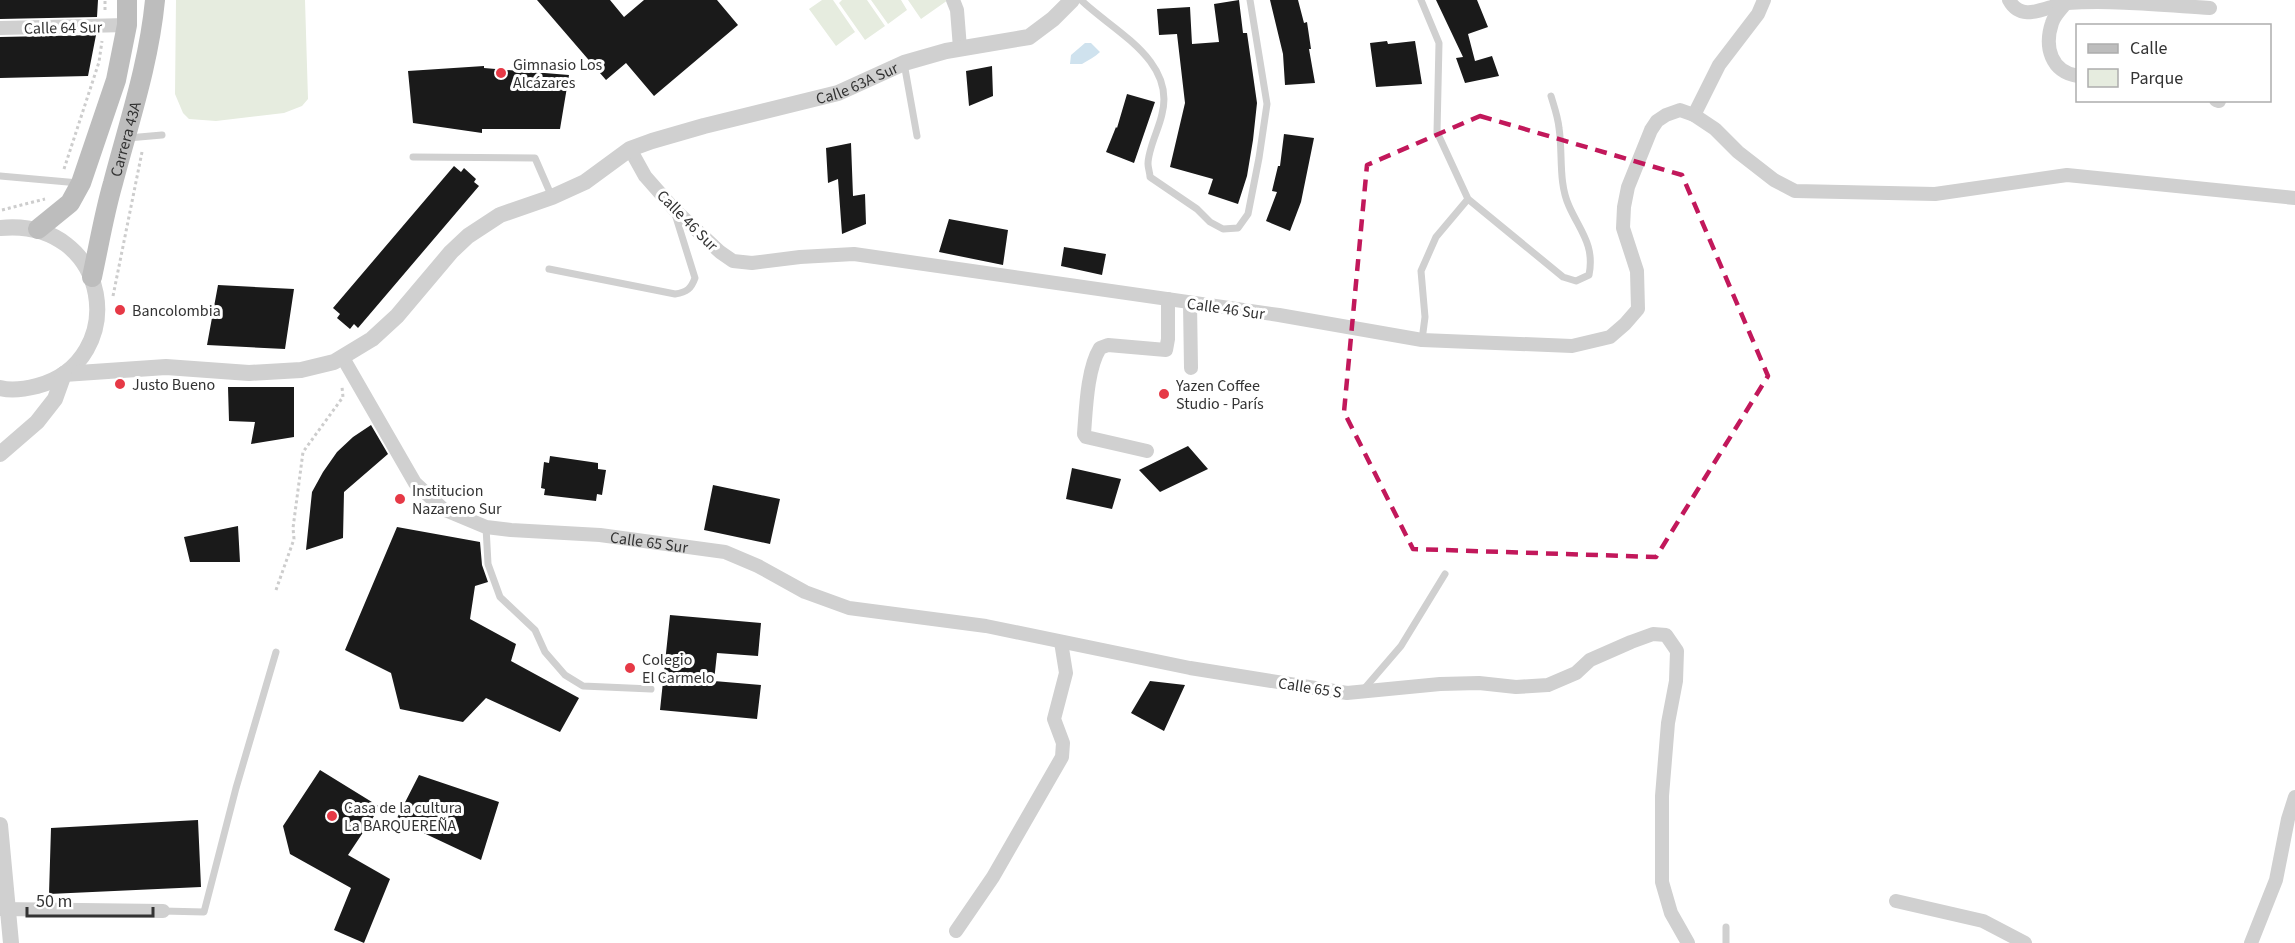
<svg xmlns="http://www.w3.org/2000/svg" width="2295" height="943" font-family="'Source Sans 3',sans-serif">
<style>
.green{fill:#e6ecdf}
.water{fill:#cfe2ee}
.building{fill:#1a1a1a}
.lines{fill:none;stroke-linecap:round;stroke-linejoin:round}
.path{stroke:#cdcdcd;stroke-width:3;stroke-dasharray:3 3;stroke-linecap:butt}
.service{stroke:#d0d0d0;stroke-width:7}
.minor{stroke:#d0d0d0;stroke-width:14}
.tertiary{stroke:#d0d0d0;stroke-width:16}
.secondary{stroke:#bdbdbd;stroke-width:20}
.marked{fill:none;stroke:#c2185b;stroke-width:4.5;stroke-dasharray:12 8;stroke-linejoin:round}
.poi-dot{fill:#e63946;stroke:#fff;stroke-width:2}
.labels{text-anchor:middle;stroke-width:6;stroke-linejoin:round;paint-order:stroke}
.street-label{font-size:16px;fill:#333;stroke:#fff}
.poi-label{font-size:16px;fill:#333;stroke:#fff;text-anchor:start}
</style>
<rect width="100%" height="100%" fill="#fff"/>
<path class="green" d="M 176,0 L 305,0 L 308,99 L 302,106 L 284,113 L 216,121 L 189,119 L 183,113 L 175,94 Z
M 822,0 L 833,0 L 855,32 L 836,46 L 809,9 Z
M 842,0 L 867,0 L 885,26 L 865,40 L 839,3 Z
M 871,0 L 901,0 L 907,10 L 888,24 Z
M 908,0 L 948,0 L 921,19 Z"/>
<path class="water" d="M 1085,43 L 1091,43 L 1100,52 C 1095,57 1088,60 1082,64 L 1070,64 L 1071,55 Z"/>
<path class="building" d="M 0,0 L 98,0 L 97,17 L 0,19 Z
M 537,0 L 610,0 L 624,17 L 644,0 L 717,0 L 738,25 L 654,96 L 626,63 L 606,80 Z
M 1239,0 L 1243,33 L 1247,33 L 1257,103 L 1253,140 L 1247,176 L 1238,204 L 1208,194 L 1213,179 L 1170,167 L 1185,103 L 1177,34 L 1159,35 L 1157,9 L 1190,7 L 1192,44 L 1219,42 L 1214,4 Z
M 1270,0 L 1298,0 L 1304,23 L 1307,22 L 1311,49 L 1309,49 L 1315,83 L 1285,85 L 1283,54 Z
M 1436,0 L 1477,0 L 1488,27 L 1468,34 L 1475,61 L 1492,56 L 1499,76 L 1465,83 L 1456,58 L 1463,57 Z
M 96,35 L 88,76 L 0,78 L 0,37 Z
M 1387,41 L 1388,44 L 1415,41 L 1422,84 L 1376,87 L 1370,43 Z
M 484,66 L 484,68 L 569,75 L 560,129 L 482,129 L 482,133 L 413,123 L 408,71 Z
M 992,66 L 993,96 L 969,106 L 966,71 Z
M 1127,94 L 1155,102 L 1134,163 L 1106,152 L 1116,127 L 1117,128 Z
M 1284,134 L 1314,138 L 1301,202 L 1290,231 L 1266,221 L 1277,192 L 1272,191 L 1278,166 L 1280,166 Z
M 851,143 L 853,196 L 865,194 L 866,224 L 842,234 L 838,179 L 828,183 L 826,148 Z
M 454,166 L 461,172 L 464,168 L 476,179 L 474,182 L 479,186 L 358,328 L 354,324 L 350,329 L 337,318 L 340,314 L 333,308 Z
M 949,219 L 1008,230 L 1003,265 L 939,252 Z
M 1064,247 L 1106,254 L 1102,275 L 1061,266 Z
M 218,285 L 294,289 L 285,349 L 207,345 Z
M 228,387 L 294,387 L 294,437 L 251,444 L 255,422 L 229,421 Z
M 371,425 L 388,454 L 344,492 L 343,538 L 306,550 L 312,492 L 323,472 L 337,452 L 353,437 Z
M 1188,446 L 1208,469 L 1160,492 L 1139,470 Z
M 550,456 L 598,463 L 598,469 L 606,470 L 602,495 L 597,494 L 596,501 L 544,495 L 545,489 L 541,488 L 544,462 L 549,463 Z
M 1072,468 L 1121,479 L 1112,509 L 1066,499 Z
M 713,485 L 780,499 L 770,544 L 704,530 Z
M 238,526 L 240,562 L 190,562 L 184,537 Z
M 397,527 L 480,542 L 482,565 L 488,582 L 475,586 L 470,619 L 516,644 L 511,661 L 579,698 L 560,732 L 486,698 L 463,722 L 400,709 L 391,673 L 345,650 Z
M 670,615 L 761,623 L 758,656 L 717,653 L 714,681 L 761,685 L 757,719 L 660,710 Z
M 1150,681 L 1185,685 L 1164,731 L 1131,713 Z
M 320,770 L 380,807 L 348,855 L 390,879 L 364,943 L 334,930 L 351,888 L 290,854 L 283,826 Z
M 419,775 L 499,802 L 481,860 L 396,820 Z
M 198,820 L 201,887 L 49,894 L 51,828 Z"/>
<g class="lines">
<path class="path" d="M 105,10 L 105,0
M 64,169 L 99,62 L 102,41
M 2,210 L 45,199
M 113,296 L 142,152
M 276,590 L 294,539 L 293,528 L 303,452 L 343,397 L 342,387"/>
<path class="service" d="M 1081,0 C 1113,31 1176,60 1162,114 C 1159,129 1148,149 1148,164 C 1148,168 1150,173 1150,177 L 1197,209 L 1210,222 L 1223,229 L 1238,228 L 1248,214 L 1259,158 L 1267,104 L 1250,0
M 1421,0 L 1439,43 L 1437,132 L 1468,199 L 1563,277 L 1576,281 L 1589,275 C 1595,245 1580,231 1569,206 C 1558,182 1563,153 1559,128 C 1558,117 1554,106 1551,96
M 904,63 L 917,136
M 128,138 L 162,135
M 413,157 L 535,158 L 552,197
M 0,176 L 79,183
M 549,269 L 675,294 C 687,292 691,289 695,278 L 675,214
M 1422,340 L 1425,317 L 1421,271 L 1436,237 L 1468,199
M 486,527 L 488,564 L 500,597 L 535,630 L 545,652 L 565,675 L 583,686 L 651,689
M 1364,689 L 1401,646 L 1445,574
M 163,911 L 204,912 L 236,788 L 276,652
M 1726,943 L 1726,927"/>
<g class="minor">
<path d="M 953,0 L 957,10 L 960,48"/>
<path d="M 2009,0 C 2022,24 2046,6 2067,3 C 2113,0 2163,5 2210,8"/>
<path d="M 2066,3 C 2061,9 2054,16 2052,23 C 2044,47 2051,72 2078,76"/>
<path d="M 0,28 L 127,25"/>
<path d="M 2216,100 L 2219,101"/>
<path d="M 1694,115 L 1719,65 L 1758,14 L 1764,0"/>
<path d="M 630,149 L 645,176 L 674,209 L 720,252 L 733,261 L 752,263 L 800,257 L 854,254 L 1279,315 L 1422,340 L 1572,346 L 1610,337 L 1625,324 L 1638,309 L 1637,271 L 1623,228 L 1624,207 L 1628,187 L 1651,130 L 1657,121 L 1666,115 L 1680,110 L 1694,115 L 1715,129 L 1738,152 L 1774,180 L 1795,191 L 1935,194 L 2067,175 L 2295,198"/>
<path d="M 1190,303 L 1191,368"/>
<path id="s1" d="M 343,358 L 415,483 L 443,509 L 486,527 L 511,530 L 600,535 L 725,552 L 758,566 L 805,592 L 849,608 L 986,626 L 1190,668 L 1347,693 L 1440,684 L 1479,683 L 1516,687 L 1548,685 L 1576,673 L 1590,660 L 1631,642 L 1653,634 L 1666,635 L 1677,651 L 1676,681 L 1668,723 L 1662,796 L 1662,882 L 1671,913 L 1688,943"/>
<path d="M 1147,451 L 1086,437 L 1084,434 C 1086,409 1087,369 1100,348 L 1108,345 L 1166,350 L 1168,339 L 1168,299"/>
<path d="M 1896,901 L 1983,921 L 2025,943"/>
<path d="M 0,909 L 163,911"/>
<path d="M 956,931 L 993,877 L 1062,757 L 1063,743 L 1054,719 L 1066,673 L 1061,642"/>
<path d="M 2251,943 L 2276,880 L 2288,819 L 2295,797"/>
</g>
<g class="tertiary">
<path d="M 0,228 C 112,217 131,361 37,386 C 25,389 12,391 0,388"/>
<path id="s2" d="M 64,374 L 166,367 L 249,373 L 301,370 L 334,362 L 372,339 L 397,316 L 451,252 L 468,236 L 500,215 L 552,197 L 585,182 L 630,149 L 652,141 L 704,126 L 838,93 L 904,63 L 946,51 L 1029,37 L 1053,19 L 1072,0"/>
<path d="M 0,454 L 37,422 L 55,399 L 64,374"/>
<path d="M 0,825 L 11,943"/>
</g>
<g class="secondary">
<path d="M 38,229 L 70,203 L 81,183 L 116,80 L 127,25 L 127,0"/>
<path id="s3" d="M 92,277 C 99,245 104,214 113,183 C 129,122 149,63 155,0"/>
</g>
</g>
<path class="marked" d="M 1480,116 L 1682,175 L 1768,376 L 1656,557 L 1413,549 L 1344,412 L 1367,165 Z"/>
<g class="poi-dot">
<circle cx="501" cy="73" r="6"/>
<circle cx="120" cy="310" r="6"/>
<circle cx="120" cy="384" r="6"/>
<circle cx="1164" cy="394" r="6"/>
<circle cx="400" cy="499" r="6"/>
<circle cx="630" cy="668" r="6"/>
<circle cx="332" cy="816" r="6"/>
</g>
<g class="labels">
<g class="street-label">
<text transform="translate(63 27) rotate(-1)" y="6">Calle 64 Sur</text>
<text dy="6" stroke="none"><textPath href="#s2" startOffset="879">Calle 63A Sur</textPath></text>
<text dy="6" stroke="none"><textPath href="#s3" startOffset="142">Carrera 43A</textPath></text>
<text transform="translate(688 220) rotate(45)" y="6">Calle 46 Sur</text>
<text transform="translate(1226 308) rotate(8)" y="6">Calle 46 Sur</text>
<text dy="6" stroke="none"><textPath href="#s1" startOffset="393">Calle 65 Sur</textPath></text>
<text transform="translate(1310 687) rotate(9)" y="6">Calle 65 S</text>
</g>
<g class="poi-label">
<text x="513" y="70">Gimnasio Los<tspan x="513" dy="18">Alcázares</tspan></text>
<text x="132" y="316">Bancolombia</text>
<text x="132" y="390">Justo Bueno</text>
<text x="1176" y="391">Yazen Coffee<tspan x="1176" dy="18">Studio - París</tspan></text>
<text x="412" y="496">Institucion<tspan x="412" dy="18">Nazareno Sur</tspan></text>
<text x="642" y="665">Colegio<tspan x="642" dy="18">El Carmelo</tspan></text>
<text x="344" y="813">Casa de la cultura<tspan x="344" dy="18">La BARQUEREÑA</tspan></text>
</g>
</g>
<rect x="2076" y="24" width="195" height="78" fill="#ffffff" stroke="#adadad" stroke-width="1.5"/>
<rect x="2088" y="44" width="30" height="9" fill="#bdbdbd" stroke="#adadad" stroke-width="1.5"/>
<text x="2130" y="54" font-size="18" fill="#333333">Calle</text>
<rect x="2088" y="69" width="30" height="18" fill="#e6ecdf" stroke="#adadad" stroke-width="1.5"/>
<text x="2130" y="84" font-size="18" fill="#333333">Parque</text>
<path d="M27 907v9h126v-9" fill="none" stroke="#333333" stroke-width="3"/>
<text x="36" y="907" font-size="18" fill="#333333" stroke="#ffffff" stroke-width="4.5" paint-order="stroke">50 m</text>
</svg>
